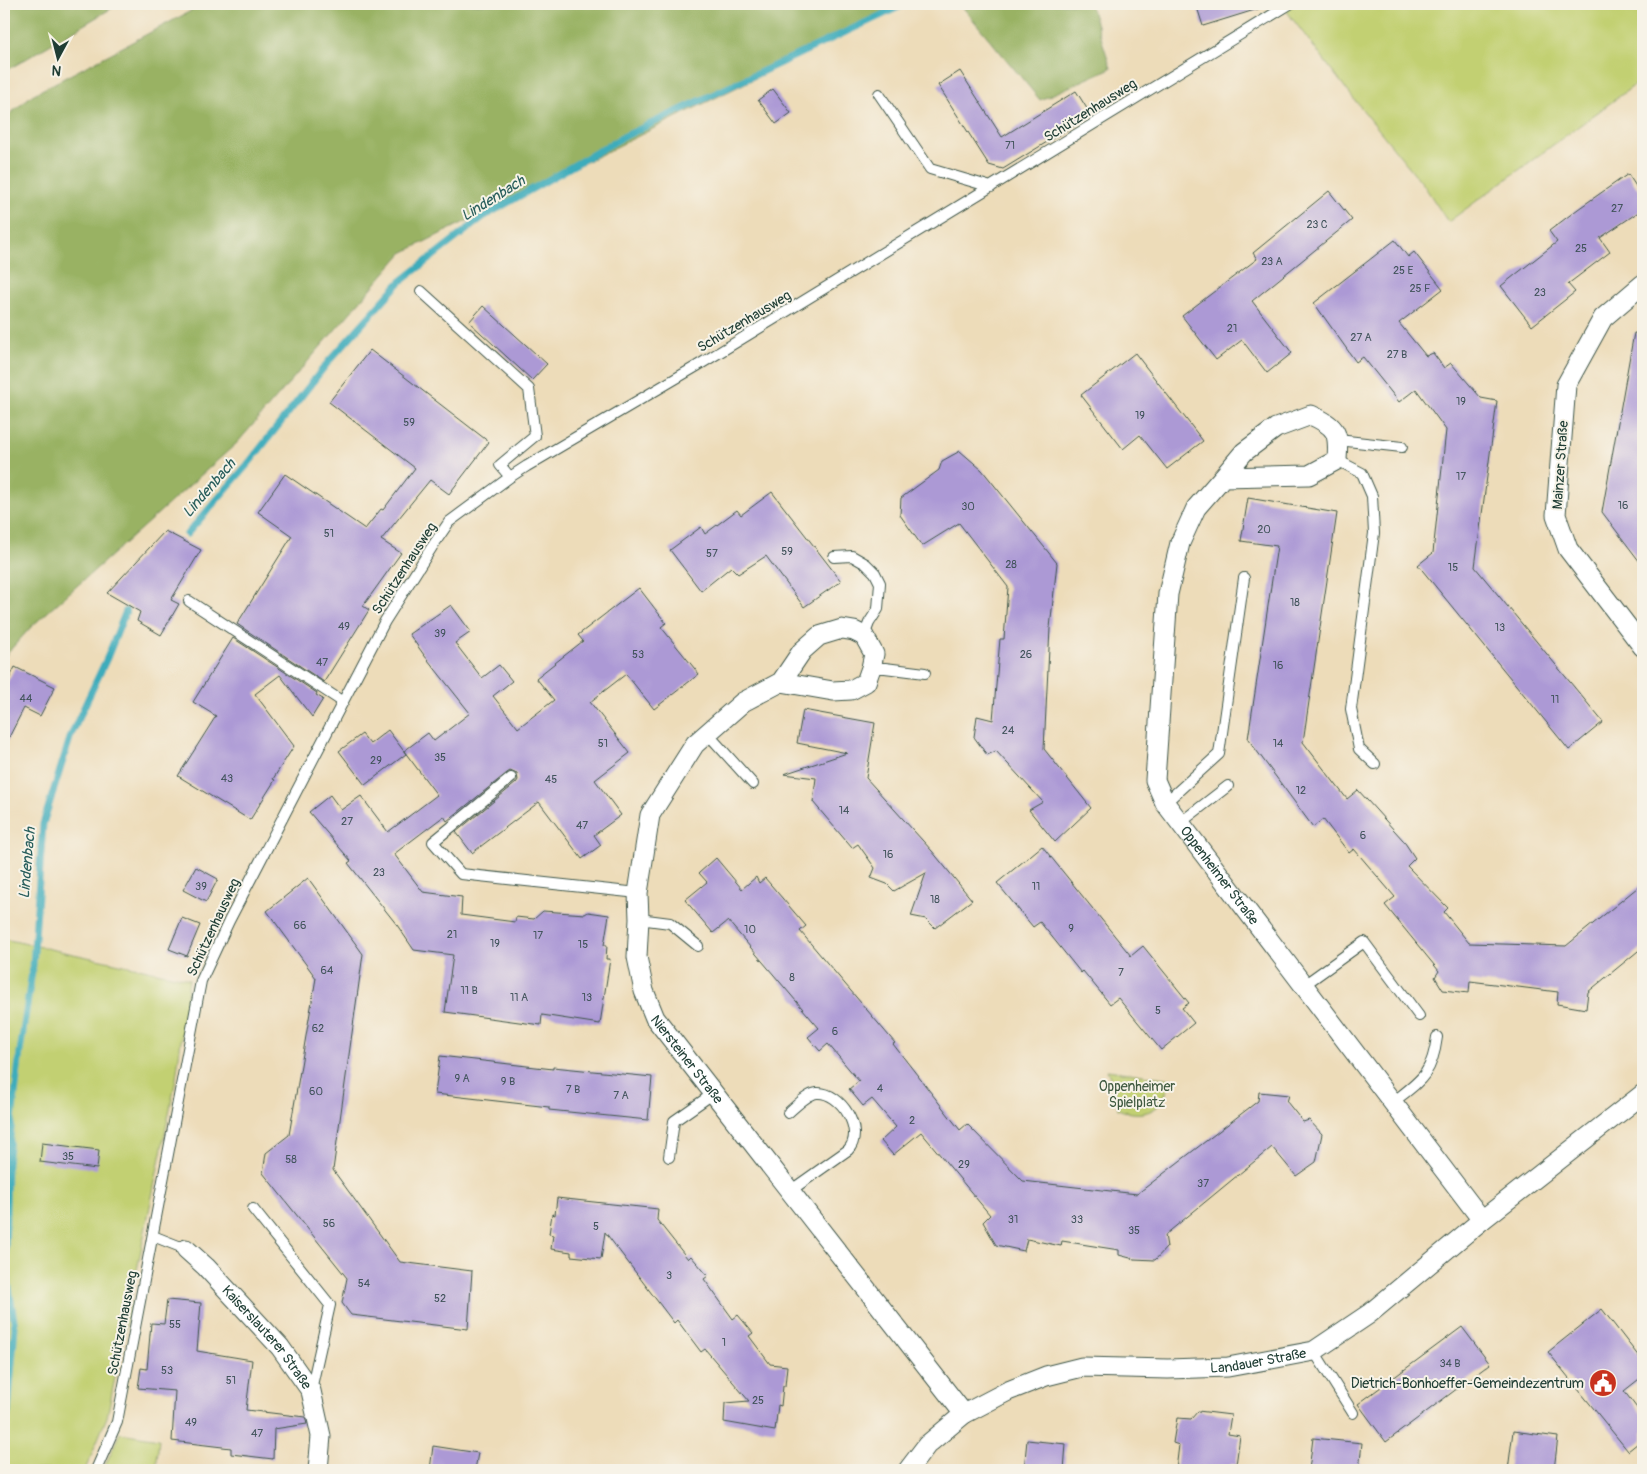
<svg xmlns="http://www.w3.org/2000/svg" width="1647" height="1474" font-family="Pangolin,sans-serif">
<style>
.green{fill:#c2d072;stroke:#708653}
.forest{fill:#99b264;stroke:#5c784c}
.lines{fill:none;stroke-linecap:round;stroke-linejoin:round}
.stream{stroke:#3dacbb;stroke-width:7}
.building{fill:#ac99d5}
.lane-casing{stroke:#3e5548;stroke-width:12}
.street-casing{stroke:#3e5548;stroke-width:21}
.lane{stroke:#fff;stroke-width:10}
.street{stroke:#fff;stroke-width:19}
.labels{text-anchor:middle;stroke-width:4;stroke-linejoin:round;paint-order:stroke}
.number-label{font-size:11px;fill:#42545c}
.street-label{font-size:14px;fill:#1f3d34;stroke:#f7f3e8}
.park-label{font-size:14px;fill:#405a40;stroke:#f7f3e8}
.poi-label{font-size:14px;fill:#1f3d34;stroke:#f7f3e8;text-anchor:end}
.water-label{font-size:15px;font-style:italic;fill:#285e5c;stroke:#f7f3e8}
</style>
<rect width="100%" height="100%" fill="#f7f3e8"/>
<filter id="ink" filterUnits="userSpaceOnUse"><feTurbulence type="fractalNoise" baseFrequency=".02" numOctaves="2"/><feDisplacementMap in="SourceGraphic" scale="10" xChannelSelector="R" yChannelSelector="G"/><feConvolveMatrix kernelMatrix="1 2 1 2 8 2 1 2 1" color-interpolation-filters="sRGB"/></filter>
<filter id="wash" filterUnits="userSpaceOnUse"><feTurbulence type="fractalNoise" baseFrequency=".0096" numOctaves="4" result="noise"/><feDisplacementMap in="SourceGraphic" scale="20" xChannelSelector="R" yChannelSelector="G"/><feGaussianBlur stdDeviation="1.12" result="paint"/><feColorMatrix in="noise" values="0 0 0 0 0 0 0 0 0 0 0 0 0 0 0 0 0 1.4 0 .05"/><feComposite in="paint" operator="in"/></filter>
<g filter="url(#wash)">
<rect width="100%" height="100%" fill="#eddcb9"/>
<path class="green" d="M 1290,4 L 1643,4 L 1643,79 L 1448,222 L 1423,184 L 1353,98 L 1291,17 L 1284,7 Z
M 4,939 L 189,979 L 176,1079 L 107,1417 L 85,1470 L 4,1470 Z
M 1107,1070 L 1172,1079 C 1168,1086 1165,1098 1160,1104 C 1149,1116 1132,1115 1118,1109 L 1115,1089 Z
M 120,1433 L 159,1439 L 156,1470 L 103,1470 Z"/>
<path class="forest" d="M 4,4 L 119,4 L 4,72 Z
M 204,4 L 905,4 L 402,253 L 237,443 L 31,627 L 4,657 L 4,119 L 32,95 Z
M 960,4 L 1090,4 L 1111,68 L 1040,100 Z"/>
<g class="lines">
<path class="stream" d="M 187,534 L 248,464 L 329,361 L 400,282 L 483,217 L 623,137 L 905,4
M 4,1429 L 8,1412 L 15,1327 L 5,1261 L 7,1163 L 20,1052 L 33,965 L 43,824 L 71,735 L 107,658 L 126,611"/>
</g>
<g id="blocks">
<path class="building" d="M 1196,4 L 1261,4 L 1261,8 L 1203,26 Z
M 960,71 L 1002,137 L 1076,91 L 1091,115 L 1003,169 L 989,165 L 938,85 Z
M 773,89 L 791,113 L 776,124 L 758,100 Z
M 1628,174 L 1643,197 L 1643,209 L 1600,238 L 1610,252 L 1568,284 L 1575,292 L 1532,326 L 1501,286 L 1557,242 L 1549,231 L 1578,209 Z
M 1329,191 L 1352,220 L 1252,301 L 1292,353 L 1267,373 L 1242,340 L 1216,360 L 1182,316 L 1257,259 L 1253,253 Z
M 1395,240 L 1408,257 L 1414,252 L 1443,289 L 1399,323 L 1426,356 L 1433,353 L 1444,368 L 1451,363 L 1481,398 L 1497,401 L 1475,567 L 1603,722 L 1569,750 L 1418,565 L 1433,553 L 1446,430 L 1416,389 L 1399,402 L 1363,357 L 1356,362 L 1314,303 Z
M 483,306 L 547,364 L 532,380 L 469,322 Z
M 1634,333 L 1643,334 L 1643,566 L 1602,512 Z
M 370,350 L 489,442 L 449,494 L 430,480 L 381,540 L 401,553 L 363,606 L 369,610 L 324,682 L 237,624 L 292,536 L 258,512 L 285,474 L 365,529 L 381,509 L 383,510 L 415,468 L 329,402 Z
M 1135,353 L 1203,441 L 1167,469 L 1140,435 L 1123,449 L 1081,395 Z
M 960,451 L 982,470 L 1057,563 L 1050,628 L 1044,749 L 1091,808 L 1055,842 L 1029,810 L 1043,802 L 996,751 L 987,755 L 974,737 L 977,716 L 993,720 L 1000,639 L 1004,639 L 1008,587 L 959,523 L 922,546 L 900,515 L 901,498 L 939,470 L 942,461 Z
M 772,492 L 841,581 L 804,607 L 766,556 L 738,574 L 731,567 L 701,591 L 670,550 L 701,527 L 705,534 L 737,510 L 741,515 Z
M 1248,498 L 1337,513 L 1303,742 L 1347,799 L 1358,790 L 1403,840 L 1415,858 L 1407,866 L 1448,908 L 1444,912 L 1469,943 L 1566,946 L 1643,883 L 1643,947 L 1588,992 L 1586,1009 L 1557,1004 L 1558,992 L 1470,981 L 1469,993 L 1443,990 L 1435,977 L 1439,971 L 1385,905 L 1395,897 L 1354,849 L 1349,853 L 1323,819 L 1313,827 L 1248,739 L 1277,546 L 1241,541 Z
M 165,531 L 201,550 L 171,600 L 179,604 L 161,635 L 137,621 L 140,612 L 107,593 Z
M 639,588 L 666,623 L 661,627 L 699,674 L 654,709 L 626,674 L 590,702 L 630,753 L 595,780 L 621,815 L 594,835 L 601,845 L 582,859 L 539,802 L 472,853 L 456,832 L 516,783 L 518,780 L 517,774 L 510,771 L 507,773 L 447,821 L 444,816 L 394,854 L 423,892 L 462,897 L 461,915 L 515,922 L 516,917 L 534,919 L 543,911 L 585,914 L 588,912 L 609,915 L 604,945 L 607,945 L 606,959 L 610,959 L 600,1024 L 542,1015 L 541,1025 L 445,1012 L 453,955 L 414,950 L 397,925 L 348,863 L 351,861 L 309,812 L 330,795 L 341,810 L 361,796 L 388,832 L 437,795 L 404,751 L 428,733 L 434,741 L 470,713 L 424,655 L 409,634 L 451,605 L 471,632 L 455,643 L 482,678 L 499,665 L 512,681 L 493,696 L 518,728 L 554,700 L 536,678 L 583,641 L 578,635 Z
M 233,638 L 317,693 L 316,695 L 323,699 L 312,717 L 280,675 L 255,694 L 294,746 L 273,779 L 275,780 L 250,820 L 178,776 L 216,716 L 193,702 Z
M 15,667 L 55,687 L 40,716 L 24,708 L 4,747 L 4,689 Z
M 803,710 L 875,723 L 866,778 L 932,851 L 972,900 L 935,928 L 926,919 L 911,916 L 926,873 L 894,891 L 887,884 L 871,878 L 875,868 L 858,844 L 852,848 L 813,802 L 816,778 L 784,774 L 847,753 L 797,743 Z
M 388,730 L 406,754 L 365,785 L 339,751 L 362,734 L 370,744 Z
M 1042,846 L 1131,956 L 1143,946 L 1189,1003 L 1182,1008 L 1194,1023 L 1161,1050 L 1118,998 L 1110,1004 L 1083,971 L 1081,973 L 1040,922 L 1033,927 L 997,883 Z
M 716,858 L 742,889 L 756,877 L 759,883 L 765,878 L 806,926 L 800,931 L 895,1043 L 893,1044 L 960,1130 L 967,1124 L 1023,1181 L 1137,1194 L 1258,1101 L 1259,1092 L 1289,1095 L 1287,1102 L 1303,1122 L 1309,1120 L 1322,1134 L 1316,1162 L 1296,1176 L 1272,1147 L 1165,1235 L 1167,1247 L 1155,1260 L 1134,1259 L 1119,1255 L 1119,1250 L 1062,1241 L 1061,1246 L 1027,1239 L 1024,1251 L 996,1245 L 983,1222 L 990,1215 L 921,1132 L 893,1155 L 881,1141 L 896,1127 L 872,1099 L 863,1106 L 849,1089 L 859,1081 L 828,1044 L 820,1051 L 808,1037 L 819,1028 L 728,921 L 713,933 L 685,900 L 707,882 L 699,873 Z
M 196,867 L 218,879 L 206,902 L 183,890 Z
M 308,878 L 363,954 L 333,1170 L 400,1262 L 472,1271 L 468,1329 L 351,1315 L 342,1303 L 347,1278 L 263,1173 L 266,1153 L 289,1135 L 316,978 L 267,911 Z
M 182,918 L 200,925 L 187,956 L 169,949 Z
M 440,1056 L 553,1069 L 553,1067 L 652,1077 L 648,1120 L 549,1110 L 549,1107 L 435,1094 Z
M 42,1143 L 99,1150 L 97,1169 L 40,1162 Z
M 557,1198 L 658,1209 L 657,1220 L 688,1259 L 691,1256 L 708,1276 L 704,1279 L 733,1319 L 738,1315 L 753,1333 L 749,1336 L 770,1364 L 787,1366 L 785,1386 L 783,1386 L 781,1406 L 778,1405 L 775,1431 L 724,1422 L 725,1403 L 749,1401 L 705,1349 L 701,1352 L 677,1320 L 674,1323 L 605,1232 L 601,1259 L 571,1256 L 571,1252 L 551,1249 L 553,1235 L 549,1234 L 552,1214 L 555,1215 Z
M 167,1300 L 201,1303 L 197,1351 L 252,1360 L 246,1410 L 305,1417 L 307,1424 L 274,1429 L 273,1459 L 231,1454 L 231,1448 L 172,1441 L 175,1391 L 138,1388 L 141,1368 L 147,1369 L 151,1323 L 164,1324 Z
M 1602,1309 L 1643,1362 L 1643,1376 L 1624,1391 L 1643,1416 L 1643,1439 L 1628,1451 L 1548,1352 Z
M 1462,1327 L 1490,1364 L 1386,1442 L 1358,1404 Z
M 1198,1411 L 1231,1415 L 1228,1434 L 1240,1436 L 1236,1465 L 1231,1464 L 1230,1470 L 1176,1470 L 1179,1445 L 1173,1443 L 1177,1418 L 1191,1419 Z
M 1513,1431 L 1558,1437 L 1554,1470 L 1508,1470 Z
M 1313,1438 L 1362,1443 L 1359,1470 L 1309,1470 Z
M 1027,1440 L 1066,1444 L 1064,1470 L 1024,1470 Z
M 433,1446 L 478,1453 L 475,1470 L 430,1470 Z"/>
</g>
</g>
<g filter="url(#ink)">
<use href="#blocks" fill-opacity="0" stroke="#3e5548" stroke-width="1"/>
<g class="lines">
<g class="lane-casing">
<path id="lane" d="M 879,94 L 930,169 L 991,187
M 421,291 L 529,389 L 535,436 L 500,465 L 510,477
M 1338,440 L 1402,447
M 1337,460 L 1362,473 L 1372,496 L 1374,533 L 1351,709 L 1359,749 L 1375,764
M 834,557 L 852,556 L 866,564 L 875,573 L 880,583 L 878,609 L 869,623 L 864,636
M 189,601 L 343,702
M 871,668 L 885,668 L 925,673
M 707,733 L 753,784
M 511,778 L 433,842 L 461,874 L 638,893
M 1165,803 L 1219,754 L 1244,578
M 1180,823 L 1228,786
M 639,919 L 670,923 L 698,946
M 1304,985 L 1364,942 L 1419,1016
M 1392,1103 C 1421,1080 1432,1075 1437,1037
M 788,1113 C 795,1107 807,1094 817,1093 C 840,1091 866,1131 848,1150 L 790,1191
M 669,1157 L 674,1121 L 714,1093
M 253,1209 L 330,1305 L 311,1390
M 153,1236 L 186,1249
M 1314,1351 L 1353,1413
M 96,1470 L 117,1422 L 201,981 L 229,921 L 361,667 L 385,621 L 432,547 L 449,522 L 510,477 L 527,466 L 697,366 L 1290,4"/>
</g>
<g class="street-casing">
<g id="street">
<path d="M 1643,284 L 1603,318 L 1566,385 L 1556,515 L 1568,549 L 1643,647"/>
<path id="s1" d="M 1223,477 L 1244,452 L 1276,428 L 1311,415 C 1337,427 1339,432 1337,460 L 1309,475 L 1223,477 L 1196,508 L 1180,543 L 1168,594 L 1155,780 L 1165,803 L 1482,1220"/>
<path id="s2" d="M 781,682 L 802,651 L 819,636 L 842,629 L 854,631 L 864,636 L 874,654 L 871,668 L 866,682 L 851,690 L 833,691 L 781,682 L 743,702 L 695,744 L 650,815 L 638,893 L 639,919 L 637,957 L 644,991 L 655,1018 L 964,1414"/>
<path id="s3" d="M 186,1249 L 206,1267 L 280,1347 L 311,1391 L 321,1436 L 318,1470"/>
<path id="s4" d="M 908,1470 L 927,1445 L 964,1414 L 1008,1391 L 1046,1376 L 1082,1367 L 1168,1369 L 1228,1367 L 1314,1351 L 1369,1314 L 1482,1220 L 1643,1094"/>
</g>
</g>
<use href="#lane" class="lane"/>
<use href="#street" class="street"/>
</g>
</g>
<defs>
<g id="civic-disc" transform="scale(1.4375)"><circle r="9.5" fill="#c8321e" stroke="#f7f3e8"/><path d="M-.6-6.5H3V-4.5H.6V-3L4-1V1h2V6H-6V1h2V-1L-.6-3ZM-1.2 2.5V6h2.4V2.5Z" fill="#fff"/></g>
</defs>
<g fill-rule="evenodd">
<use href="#civic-disc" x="1603" y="1383"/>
</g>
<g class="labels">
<g class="number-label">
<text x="1010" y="149">71</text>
<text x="1617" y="212">27</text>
<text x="1317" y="228">23 C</text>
<text x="1581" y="252">25</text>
<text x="1272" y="265">23 A</text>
<text x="1403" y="274">25 E</text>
<text x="1420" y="292">25 F</text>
<text x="1540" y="296">23</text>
<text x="1232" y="332">21</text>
<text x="1361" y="341">27 A</text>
<text x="1397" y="358">27 B</text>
<text x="1461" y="405">19</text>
<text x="1140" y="419">19</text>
<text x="409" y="426">59</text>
<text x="1461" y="480">17</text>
<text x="1623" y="509">16</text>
<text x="968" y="510">30</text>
<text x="1264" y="533">20</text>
<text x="329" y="537">51</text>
<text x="787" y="555">59</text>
<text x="712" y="557">57</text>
<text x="1011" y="568">28</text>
<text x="1453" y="571">15</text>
<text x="1295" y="606">18</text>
<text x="344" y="630">49</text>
<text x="1500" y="631">13</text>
<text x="440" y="637">39</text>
<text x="638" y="658">53</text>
<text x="1026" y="658">26</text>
<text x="322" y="666">47</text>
<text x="1278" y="669">16</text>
<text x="26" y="702">44</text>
<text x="1555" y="703">11</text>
<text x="1008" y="734">24</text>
<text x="603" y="747">51</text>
<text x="1278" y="747">14</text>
<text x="440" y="761">35</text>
<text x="376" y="764">29</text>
<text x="227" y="782">43</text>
<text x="551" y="783">45</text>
<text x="1301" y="794">12</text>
<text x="844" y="814">14</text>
<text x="347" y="825">27</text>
<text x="582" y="829">47</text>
<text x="1363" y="839">6</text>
<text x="888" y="858">16</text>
<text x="379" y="876">23</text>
<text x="201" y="890">39</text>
<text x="1036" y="890">11</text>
<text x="935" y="903">18</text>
<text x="300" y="929">66</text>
<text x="1071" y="932">9</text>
<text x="750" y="933">10</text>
<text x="452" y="938">21</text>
<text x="538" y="939">17</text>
<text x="495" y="947">19</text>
<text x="583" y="948">15</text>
<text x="327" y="974">64</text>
<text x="1121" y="976">7</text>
<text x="792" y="981">8</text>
<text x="469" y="994">11 B</text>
<text x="519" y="1001">11 A</text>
<text x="587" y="1001">13</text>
<text x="1158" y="1014">5</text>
<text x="318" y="1032">62</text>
<text x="835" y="1035">6</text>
<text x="462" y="1082">9 A</text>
<text x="508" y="1085">9 B</text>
<text x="880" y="1092">4</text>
<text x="573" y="1093">7 B</text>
<text x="316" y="1095">60</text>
<text x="621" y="1099">7 A</text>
<text x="912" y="1124">2</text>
<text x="68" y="1160">35</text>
<text x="291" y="1163">58</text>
<text x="964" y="1168">29</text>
<text x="1203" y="1187">37</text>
<text x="1013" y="1223">31</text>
<text x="1077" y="1223">33</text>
<text x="329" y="1227">56</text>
<text x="596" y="1230">5</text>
<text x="1134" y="1234">35</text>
<text x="669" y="1279">3</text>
<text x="364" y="1287">54</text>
<text x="440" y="1302">52</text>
<text x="175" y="1328">55</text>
<text x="724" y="1346">1</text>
<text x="1450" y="1367">34 B</text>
<text x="167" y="1374">53</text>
<text x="231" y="1384">51</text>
<text x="758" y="1404">25</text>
<text x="191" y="1426">49</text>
<text x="257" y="1437">47</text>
</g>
<g class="street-label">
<text transform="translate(1090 110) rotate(-32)" y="5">Schützenhausweg</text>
<text transform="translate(744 321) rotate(-31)" y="5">Schützenhausweg</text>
<text transform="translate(1560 465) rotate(-86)" y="5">Mainzer Straße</text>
<text transform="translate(404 568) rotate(-57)" y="5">Schützenhausweg</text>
<text dy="5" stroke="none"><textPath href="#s1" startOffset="720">Oppenheimer Straße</textPath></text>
<text transform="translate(213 927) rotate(-65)" y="5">Schützenhausweg</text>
<text dy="5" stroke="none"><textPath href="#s2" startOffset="695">Niersteiner Straße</textPath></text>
<text transform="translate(122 1323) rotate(-79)" y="5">Schützenhausweg</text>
<text dy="5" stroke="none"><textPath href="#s3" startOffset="120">Kaiserslauterer Straße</textPath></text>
<text dy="5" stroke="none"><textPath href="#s4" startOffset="384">Landauer Straße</textPath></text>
</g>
<g class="park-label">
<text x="1137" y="1091">Oppenheimer<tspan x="1137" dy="16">Spielplatz</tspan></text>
</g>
<g class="poi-label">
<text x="1584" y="1388">Dietrich-Bonhoeffer-Gemeindezentrum</text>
</g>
<g class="water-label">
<text transform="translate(493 198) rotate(-32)" y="5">Lindenbach</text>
<text transform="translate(209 488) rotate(-49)" y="5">Lindenbach</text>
<text transform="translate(27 863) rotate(-85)" y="5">Lindenbach</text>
</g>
</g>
<rect width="1647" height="1474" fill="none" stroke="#f7f3e8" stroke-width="20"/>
<g transform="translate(58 58) rotate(187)" stroke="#f7f3e8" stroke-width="4" paint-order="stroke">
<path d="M0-4L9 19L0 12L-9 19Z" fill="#1f3d34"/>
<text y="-8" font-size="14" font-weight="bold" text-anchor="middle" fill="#1f3d34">N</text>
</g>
</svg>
